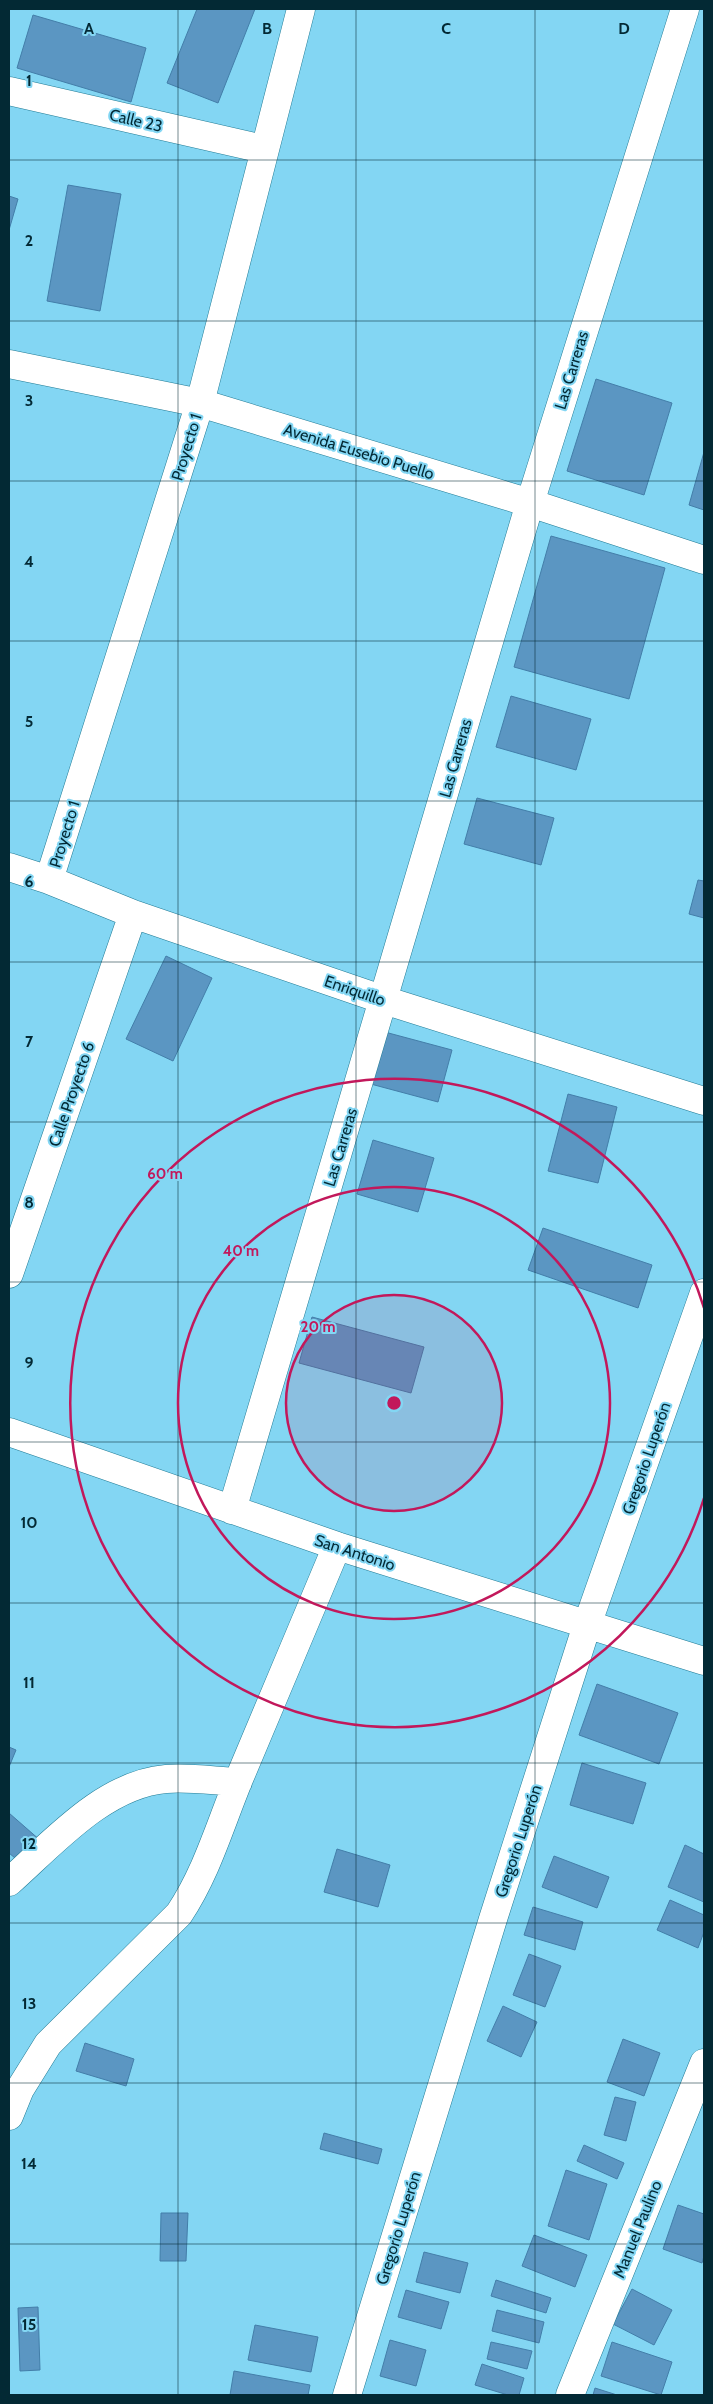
<svg xmlns="http://www.w3.org/2000/svg" width="713" height="2404" font-family="Cabin,sans-serif">
<style>
.building{fill:#5b96c2;stroke:#437ea9}
.lines{fill:none;stroke-linecap:round;stroke-linejoin:round}
.street-casing{stroke:#207b95;stroke-width:29}
.secondary-casing{stroke:#207b95;stroke-width:29}
.street{stroke:#fff;stroke-width:28}
.secondary{stroke:#fff;stroke-width:28}
.grid{fill:none;stroke:#032934;stroke-width:1;stroke-opacity:0.55}
.ring{fill:none;stroke:#c2185b;stroke-width:2.5}
.labels{text-anchor:middle;stroke-width:4;stroke-linejoin:round;paint-order:stroke}
.street-label{font-size:16px;fill:#032934;stroke:#83d6f3}
.grid-label{font-size:16px;text-anchor:middle;font-weight:bold;fill:#032934;stroke:#83d6f3;stroke-width:4;stroke-linejoin:round;paint-order:stroke}
.centre{fill:#c2185b;stroke:#83d6f3;stroke-width:2.5}
.ring-label{font-size:15px;text-anchor:middle;font-weight:bold;fill:#c2185b;stroke:#83d6f3;stroke-width:4;stroke-linejoin:round;paint-order:stroke}
</style>
<rect width="100%" height="100%" fill="#83d6f3"/>
<path class="building" d="M 197,9 L 255,9 L 218,103 L 167,83 Z
M 33,15 L 146,48 L 131,102 L 17,68 Z
M 68,185 L 121,194 L 100,311 L 47,301 Z
M 9,196 L 18,199 L 9,230 Z
M 596,379 L 672,403 L 644,495 L 567,471 Z
M 704,452 L 704,510 L 689,505 Z
M 551,536 L 665,568 L 629,699 L 514,667 Z
M 511,696 L 591,719 L 576,770 L 496,747 Z
M 477,798 L 554,818 L 541,865 L 464,844 Z
M 698,880 L 704,881 L 704,918 L 689,914 Z
M 166,956 L 212,978 L 173,1061 L 126,1039 Z
M 381,1031 L 452,1050 L 438,1102 L 367,1083 Z
M 568,1094 L 617,1107 L 598,1183 L 548,1171 Z
M 373,1140 L 434,1158 L 418,1212 L 357,1194 Z
M 543,1228 L 652,1265 L 638,1308 L 528,1270 Z
M 312,1317 L 424,1347 L 411,1393 L 299,1363 Z
M 597,1684 L 678,1713 L 659,1764 L 579,1735 Z
M 9,1747 L 16,1750 L 9,1767 Z
M 582,1763 L 646,1783 L 633,1824 L 570,1805 Z
M 9,1813 L 41,1841 L 22,1864 L 9,1853 Z
M 685,1845 L 704,1854 L 704,1902 L 668,1887 Z
M 337,1849 L 390,1865 L 378,1907 L 324,1892 Z
M 554,1856 L 609,1877 L 597,1908 L 542,1887 Z
M 670,1900 L 704,1915 L 704,1932 L 698,1948 L 657,1930 Z
M 533,1907 L 583,1922 L 575,1950 L 524,1935 Z
M 529,1954 L 561,1966 L 545,2007 L 513,1995 Z
M 503,2006 L 537,2022 L 521,2057 L 487,2041 Z
M 623,2039 L 660,2053 L 644,2096 L 607,2082 Z
M 85,2043 L 134,2059 L 126,2086 L 76,2071 Z
M 615,2097 L 636,2102 L 626,2141 L 604,2135 Z
M 324,2133 L 382,2149 L 378,2164 L 320,2149 Z
M 584,2145 L 624,2163 L 617,2179 L 577,2161 Z
M 566,2170 L 607,2184 L 589,2240 L 548,2226 Z
M 678,2205 L 704,2214 L 704,2256 L 702,2263 L 663,2249 Z
M 161,2213 L 188,2213 L 186,2261 L 160,2261 Z
M 534,2235 L 587,2255 L 575,2287 L 522,2266 Z
M 424,2252 L 468,2263 L 460,2293 L 416,2282 Z
M 496,2280 L 551,2298 L 546,2313 L 491,2296 Z
M 632,2289 L 672,2310 L 654,2345 L 613,2324 Z
M 406,2290 L 449,2302 L 441,2329 L 398,2317 Z
M 38,2307 L 40,2370 L 20,2371 L 18,2308 Z
M 497,2310 L 544,2322 L 539,2343 L 492,2331 Z
M 255,2325 L 318,2337 L 311,2372 L 248,2360 Z
M 390,2340 L 426,2350 L 416,2386 L 380,2376 Z
M 491,2342 L 532,2351 L 527,2369 L 487,2359 Z
M 612,2342 L 672,2362 L 661,2395 L 601,2376 Z
M 482,2364 L 524,2378 L 519,2395 L 508,2395 L 475,2385 Z
M 234,2371 L 310,2385 L 308,2395 L 230,2395 Z
M 595,2388 L 617,2395 L 593,2395 Z"/>
<g class="lines">
<g class="street-casing">
<path id="street" d="M 9,91 L 263,149
M 9,867 L 49,880 L 133,914 L 384,1000 L 704,1101
M 49,880 L 200,403 L 301,9
M 9,1274 L 133,914
M 9,1432 L 337,1546 L 704,1661
M 232,1510 L 530,503 L 685,9
M 9,1882 C 53,1843 104,1784 166,1779 C 189,1777 215,1781 238,1782
M 9,2116 L 20,2089 L 48,2044 L 179,1914 C 207,1872 220,1825 239,1779 C 272,1701 304,1624 337,1546
M 347,2395 L 493,1919 L 587,1625 L 704,1293
M 570,2395 L 704,2063"/>
</g>
<g class="secondary-casing">
<path id="secondary" d="M 9,364 L 200,403 L 530,503 L 704,560"/>
</g>
<use href="#street" class="street"/>
<use href="#secondary" class="secondary"/>
</g>
<path class="grid" d="M 178,9 L 178,2395M 356,9 L 356,2395M 535,9 L 535,2395M 9,160 L 704,160M 9,321 L 704,321M 9,481 L 704,481M 9,641 L 704,641M 9,801 L 704,801M 9,962 L 704,962M 9,1122 L 704,1122M 9,1282 L 704,1282M 9,1442 L 704,1442M 9,1603 L 704,1603M 9,1763 L 704,1763M 9,1923 L 704,1923M 9,2083 L 704,2083M 9,2244 L 704,2244"/>
<circle cx="394" cy="1403" r="108" fill="#c2185b" fill-opacity=".12"/>
<g class="ring">
<circle cx="394" cy="1403" r="108"/>
<circle cx="394" cy="1403" r="216"/>
<path d="M704 1498A324 324 0 1 1 704 1308"/>
</g>
<g class="labels">
<g class="street-label">
<text transform="translate(136 120) rotate(13)" y="6">Calle 23</text>
<text transform="translate(571 370) rotate(-73)" y="6">Las Carreras</text>
<text transform="translate(186 447) rotate(-73)" y="6">Proyecto 1</text>
<text transform="translate(359 451) rotate(17)" y="6">Avenida Eusebio Puello</text>
<text transform="translate(455 758) rotate(-74)" y="6">Las Carreras</text>
<text transform="translate(64 834) rotate(-73)" y="6">Proyecto 1</text>
<text transform="translate(355 990) rotate(19)" y="6">Enriquillo</text>
<text transform="translate(71 1094) rotate(-71)" y="6">Calle Proyecto 6</text>
<text transform="translate(340 1147) rotate(-73)" y="6">Las Carreras</text>
<text transform="translate(646 1458) rotate(-71)" y="6">Gregorio Luperón</text>
<text transform="translate(355 1552) rotate(18)" y="6">San Antonio</text>
<text transform="translate(518 1841) rotate(-72)" y="6">Gregorio Luperón</text>
<text transform="translate(398 2228) rotate(-73)" y="6">Gregorio Luperón</text>
<text transform="translate(637 2229) rotate(-68)" y="6">Manuel Paulino</text>
</g>
</g>
<g class="grid-label">
<text x="89" y="34">A</text>
<text x="267" y="34">B</text>
<text x="446" y="34">C</text>
<text x="624" y="34">D</text>
<text x="29" y="86">1</text>
<text x="29" y="246">2</text>
<text x="29" y="406">3</text>
<text x="29" y="567">4</text>
<text x="29" y="727">5</text>
<text x="29" y="887">6</text>
<text x="29" y="1047">7</text>
<text x="29" y="1208">8</text>
<text x="29" y="1368">9</text>
<text x="29" y="1528">10</text>
<text x="29" y="1688">11</text>
<text x="29" y="1849">12</text>
<text x="29" y="2009">13</text>
<text x="29" y="2169">14</text>
<text x="29" y="2330">15</text>
</g>
<circle cx="394" cy="1403" r="8" class="centre"/>
<g class="ring-label">
<text x="165" y="1179">60 m</text>
<text x="241" y="1256">40 m</text>
<text x="318" y="1332">20 m</text>
</g>
<rect width="713" height="2404" fill="none" stroke="#032934" stroke-width="20"/>
</svg>
